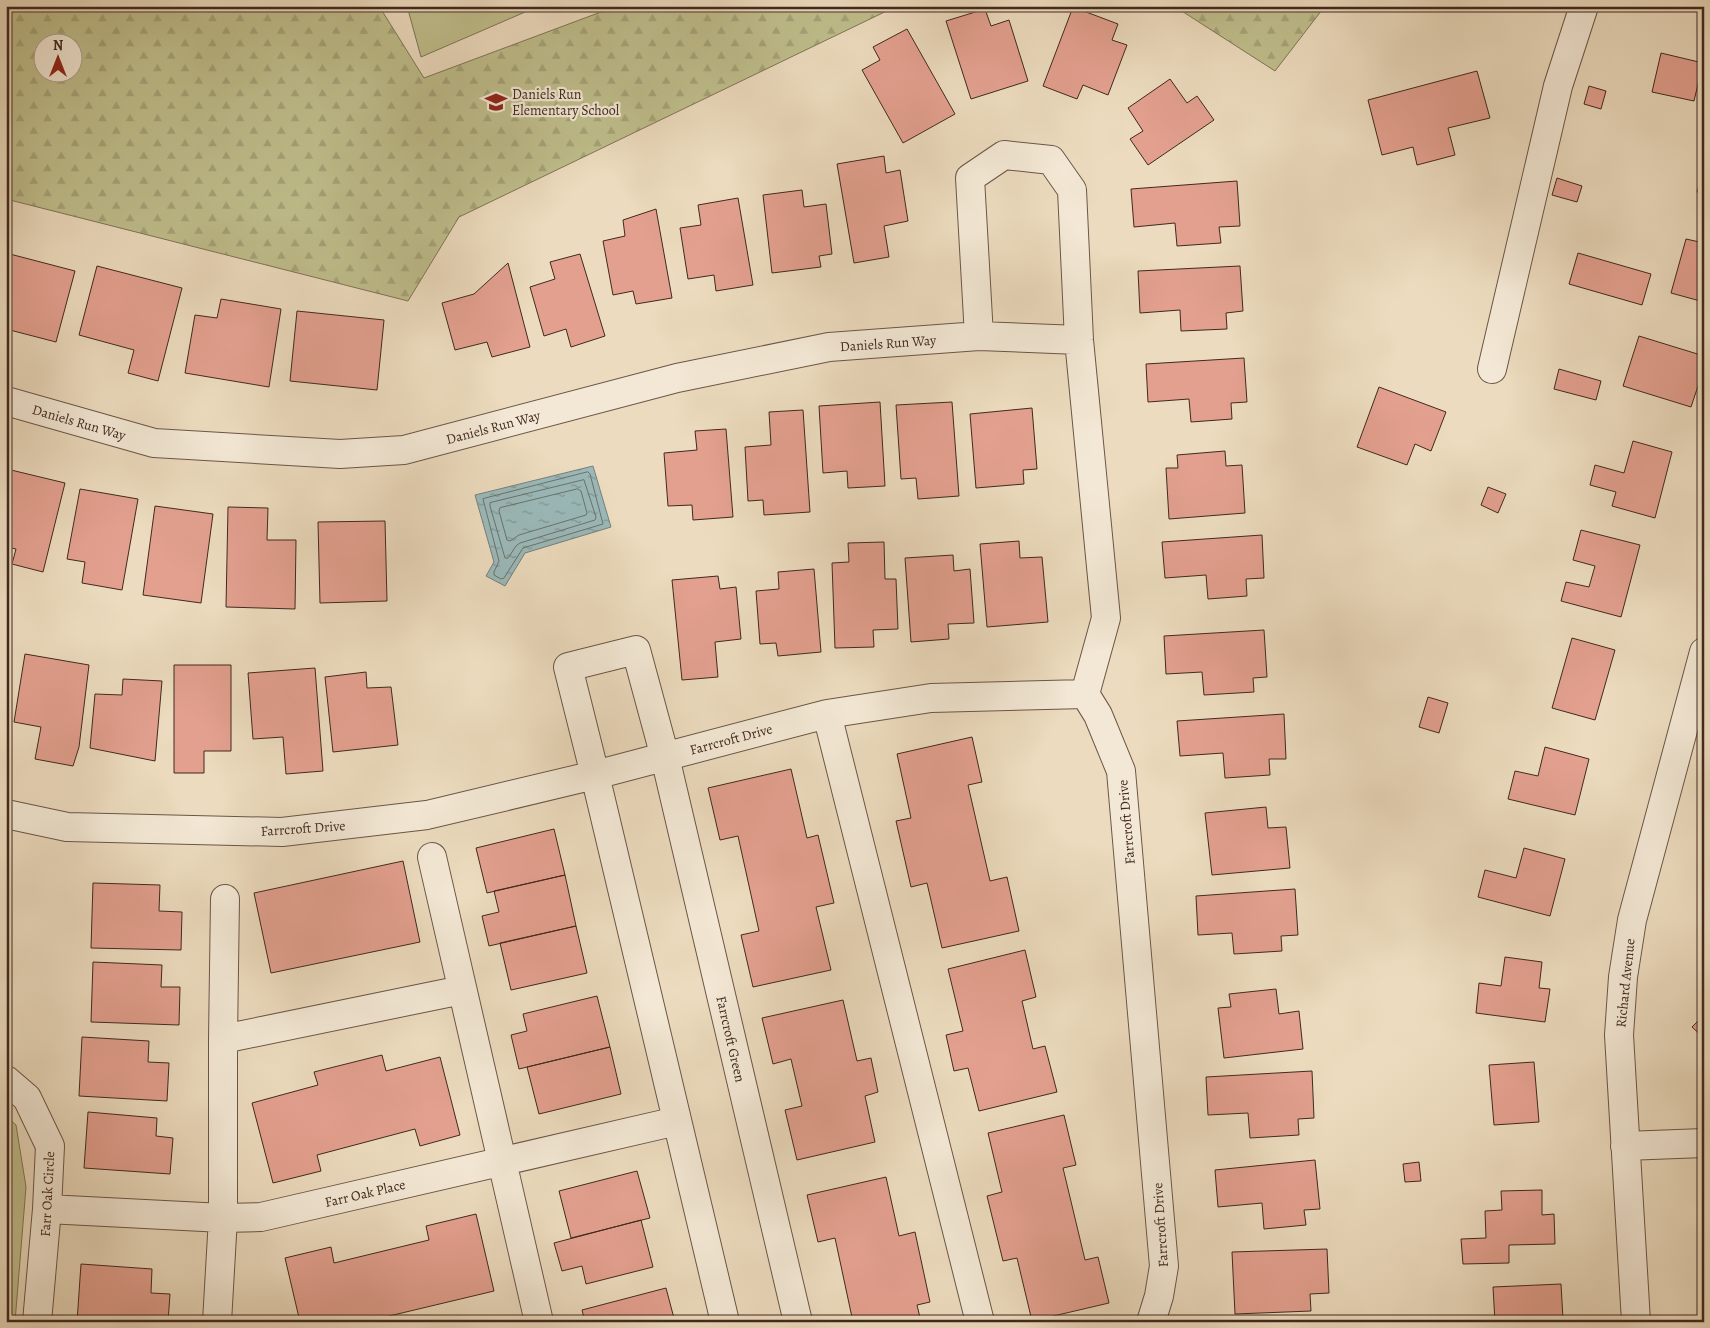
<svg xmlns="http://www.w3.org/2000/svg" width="1710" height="1328" font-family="Alegreya,serif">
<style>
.green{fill:#bfbe8c;stroke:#807456}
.forest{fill:url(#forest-firs);stroke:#807456;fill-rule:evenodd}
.water{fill:url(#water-ripples);stroke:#767f7b}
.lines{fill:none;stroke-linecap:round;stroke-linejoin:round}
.shore{stroke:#6d716c;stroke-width:1}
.building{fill:#e3a08f;stroke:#40291f}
.minor-casing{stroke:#6b5647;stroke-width:30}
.minor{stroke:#f3e8d5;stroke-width:28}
.labels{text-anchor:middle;stroke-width:4.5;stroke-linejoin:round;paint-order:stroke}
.poi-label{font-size:14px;fill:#40291f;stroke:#f3e8d5;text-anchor:start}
.street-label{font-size:14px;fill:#40291f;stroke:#f3e8d5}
</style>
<defs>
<pattern id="forest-firs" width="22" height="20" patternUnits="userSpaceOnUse" patternTransform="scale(1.25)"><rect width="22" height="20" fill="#bfbe8c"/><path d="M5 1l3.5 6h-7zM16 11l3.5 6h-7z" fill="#a5a378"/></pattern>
<pattern id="water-ripples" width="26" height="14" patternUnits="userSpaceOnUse" patternTransform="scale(1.25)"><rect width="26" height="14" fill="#9ab9b9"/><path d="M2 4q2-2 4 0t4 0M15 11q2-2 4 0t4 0" fill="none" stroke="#7f9696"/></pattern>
</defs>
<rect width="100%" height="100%" fill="#ecdbbe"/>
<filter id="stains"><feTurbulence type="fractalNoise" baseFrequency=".004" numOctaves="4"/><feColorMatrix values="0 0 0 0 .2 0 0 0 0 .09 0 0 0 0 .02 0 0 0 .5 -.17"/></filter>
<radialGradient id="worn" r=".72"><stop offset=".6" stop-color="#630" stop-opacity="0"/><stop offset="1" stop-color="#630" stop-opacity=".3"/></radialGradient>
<path class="green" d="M 407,6 L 539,6 L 421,57 Z
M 6,1116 L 16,1125 L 26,1187 L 15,1322 L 6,1322 Z"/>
<path class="forest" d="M 6,6 L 379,6 L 424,78 L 617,6 L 897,6 L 459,217 L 408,301 L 6,199 ZM 42,42 L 72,42 L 72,72 L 42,72 Z
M 1174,6 L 1325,6 L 1275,71 Z"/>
<path class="water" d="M 593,466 L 611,527 L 525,553 L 505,586 L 486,576 L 494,562 L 475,495 Z"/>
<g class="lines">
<path class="shore" d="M 588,472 L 590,474 L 603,524 L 523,548 L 504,578 L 501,579 L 494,575 L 494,572 L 499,561 L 483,499 Z
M 584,480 L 596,517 L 595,520 L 520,543 L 516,546 L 508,558 L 505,558 L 490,506 L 490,503 Z
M 578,489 L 581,491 L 587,513 L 586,515 L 519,535 L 510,541 L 507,540 L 499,511 L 500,508 Z"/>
</g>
<path class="building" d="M 1073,7 L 1118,24 L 1112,40 L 1127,45 L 1108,95 L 1083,85 L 1077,99 L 1043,86 Z
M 985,9 L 991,26 L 1009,20 L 1028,81 L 971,99 L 946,21 Z
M 907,29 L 955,114 L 903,143 L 862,70 L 880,60 L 873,47 Z
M 1661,53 L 1703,63 L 1694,101 L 1652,92 Z
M 1477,71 L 1490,118 L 1448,128 L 1455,155 L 1417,165 L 1413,147 L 1382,155 L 1368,100 Z
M 1170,79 L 1187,103 L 1197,96 L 1214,120 L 1148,165 L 1130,139 L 1143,131 L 1128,108 Z
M 1589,86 L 1606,91 L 1601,109 L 1584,104 Z
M 884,156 L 886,173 L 900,170 L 908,221 L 884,226 L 889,257 L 854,263 L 837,164 Z
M 1704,166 L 1704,194 L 1697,192 Z
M 1557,178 L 1582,186 L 1577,202 L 1552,195 Z
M 1237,181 L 1240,226 L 1219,227 L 1221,243 L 1177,246 L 1175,223 L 1134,227 L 1131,189 Z
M 802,190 L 804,207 L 826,204 L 832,254 L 819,256 L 821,267 L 772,273 L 763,195 Z
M 738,198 L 753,285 L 716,291 L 714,275 L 688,279 L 680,228 L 701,225 L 698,205 Z
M 656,209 L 672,298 L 636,304 L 633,291 L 613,295 L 603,241 L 625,236 L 623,220 Z
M 1686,239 L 1704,243 L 1704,302 L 1671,293 Z
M 6,253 L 75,271 L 56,342 L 6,329 Z
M 1578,253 L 1651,274 L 1642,305 L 1569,284 Z
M 580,254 L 605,336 L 571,347 L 566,329 L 544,336 L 530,287 L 555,279 L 550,262 Z
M 508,263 L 530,347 L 492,357 L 487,342 L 455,350 L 442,303 L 474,294 Z
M 97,266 L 182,288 L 158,381 L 128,373 L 134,350 L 79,335 Z
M 1240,266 L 1243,311 L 1226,313 L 1227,329 L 1181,331 L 1180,310 L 1140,313 L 1138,271 Z
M 221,299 L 281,309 L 269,387 L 185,373 L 195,315 L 217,318 Z
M 297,311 L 384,320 L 377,390 L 290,381 Z
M 1639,336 L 1704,356 L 1704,368 L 1691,407 L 1623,386 Z
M 1244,358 L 1247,402 L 1231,403 L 1232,419 L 1191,422 L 1189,399 L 1148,402 L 1146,364 Z
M 1559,369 L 1601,381 L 1596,400 L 1554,389 Z
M 1379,387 L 1446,412 L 1431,451 L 1415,444 L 1407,465 L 1357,447 Z
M 880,402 L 885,486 L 848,488 L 847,471 L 823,473 L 819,406 Z
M 952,402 L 959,496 L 918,499 L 916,478 L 901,479 L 896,405 Z
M 1032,408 L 1037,469 L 1023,470 L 1024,484 L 976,488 L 970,414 Z
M 803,410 L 810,512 L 764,515 L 763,500 L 748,501 L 745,447 L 771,445 L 769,412 Z
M 726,429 L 733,517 L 693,520 L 692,505 L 668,506 L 664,453 L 697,450 L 695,431 Z
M 1633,441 L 1672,452 L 1655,518 L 1612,506 L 1616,492 L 1590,485 L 1595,465 L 1624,473 Z
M 1225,451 L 1226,466 L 1242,465 L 1245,513 L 1169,519 L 1166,468 L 1178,468 L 1177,455 Z
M 11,470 L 65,483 L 43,572 L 12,564 L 16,549 L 6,547 L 6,491 Z
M 1488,487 L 1506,494 L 1498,513 L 1481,505 Z
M 80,489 L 138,499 L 122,590 L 82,583 L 85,562 L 67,559 Z
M 155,506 L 213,514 L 201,603 L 143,595 Z
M 228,507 L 268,508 L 267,540 L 296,540 L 295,609 L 226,607 Z
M 385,521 L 387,601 L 320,603 L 318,522 Z
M 1581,530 L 1640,545 L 1621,617 L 1561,601 L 1566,582 L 1589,587 L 1595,566 L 1573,560 Z
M 1262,535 L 1264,578 L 1246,579 L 1247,596 L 1208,599 L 1206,575 L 1165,578 L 1162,542 Z
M 1019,541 L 1020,558 L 1042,557 L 1048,622 L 987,627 L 980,544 Z
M 884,542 L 885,579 L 896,579 L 898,629 L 873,630 L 874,647 L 835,648 L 832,563 L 849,562 L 848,543 Z
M 953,555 L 954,571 L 970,569 L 974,623 L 948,624 L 949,639 L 911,642 L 905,558 Z
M 814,569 L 821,652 L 778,656 L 776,643 L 760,644 L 756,591 L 779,589 L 778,572 Z
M 718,576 L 720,589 L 736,587 L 741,639 L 715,642 L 718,677 L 682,680 L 672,580 Z
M 1264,630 L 1267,677 L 1253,678 L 1254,692 L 1204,695 L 1202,672 L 1166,674 L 1164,636 Z
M 1572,638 L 1615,650 L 1595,720 L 1552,708 Z
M 25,654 L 89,665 L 79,747 L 73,766 L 35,759 L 41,727 L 14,722 Z
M 174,665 L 231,665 L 231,751 L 204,751 L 204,773 L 174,773 Z
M 315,668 L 323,771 L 286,774 L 283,737 L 253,739 L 248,673 Z
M 366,672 L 367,688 L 391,687 L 398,745 L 333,752 L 325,677 Z
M 123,679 L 162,681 L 155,761 L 90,748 L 95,694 L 122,695 Z
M 1428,697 L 1448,703 L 1439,733 L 1419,727 Z
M 1284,714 L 1286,759 L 1269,759 L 1270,775 L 1225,778 L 1223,753 L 1180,756 L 1177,721 Z
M 972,737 L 982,782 L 968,785 L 990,881 L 1007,877 L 1019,931 L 942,948 L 927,883 L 911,887 L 896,821 L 911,818 L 897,754 Z
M 1545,747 L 1589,759 L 1575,815 L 1508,799 L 1515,771 L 1538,776 Z
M 791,769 L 807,838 L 818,835 L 834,903 L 816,907 L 831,970 L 753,987 L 741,935 L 759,931 L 738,836 L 720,840 L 708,788 Z
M 1266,807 L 1268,828 L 1286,827 L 1290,868 L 1212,875 L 1205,813 Z
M 554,829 L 565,875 L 487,893 L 476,848 Z
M 1524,848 L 1565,859 L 1550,916 L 1478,897 L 1485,870 L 1516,878 Z
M 403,861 L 420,942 L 271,973 L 254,893 Z
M 565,875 L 576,926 L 489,946 L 482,916 L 499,912 L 494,891 Z
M 93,883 L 160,885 L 159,911 L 182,912 L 181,950 L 91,948 Z
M 1295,889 L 1298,935 L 1281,936 L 1282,951 L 1234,954 L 1232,933 L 1198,935 L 1196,896 Z
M 576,926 L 587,973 L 511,990 L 500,943 Z
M 1025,950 L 1036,997 L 1022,1001 L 1033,1049 L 1045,1046 L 1057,1092 L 979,1111 L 968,1068 L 954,1071 L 946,1035 L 963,1031 L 948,969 Z
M 1505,957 L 1542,962 L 1539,988 L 1550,989 L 1545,1022 L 1476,1013 L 1479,983 L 1501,986 Z
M 93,962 L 162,965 L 161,987 L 180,987 L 179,1025 L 91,1022 Z
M 1276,989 L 1279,1014 L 1299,1011 L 1303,1049 L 1224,1058 L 1218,1008 L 1231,1007 L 1229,994 Z
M 597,996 L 610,1047 L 519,1069 L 511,1035 L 527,1031 L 523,1014 Z
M 843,1000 L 857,1061 L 871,1058 L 878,1092 L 865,1096 L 875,1142 L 797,1160 L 785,1110 L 802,1106 L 791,1059 L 773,1064 L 762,1018 Z
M 1704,1015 L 1704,1038 L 1692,1027 Z
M 82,1037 L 149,1041 L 148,1062 L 169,1063 L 167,1101 L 79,1096 Z
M 610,1047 L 621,1094 L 539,1114 L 527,1067 Z
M 382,1055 L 386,1071 L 440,1057 L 460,1135 L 420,1146 L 415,1129 L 317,1155 L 321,1171 L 273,1183 L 252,1103 L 318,1085 L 314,1072 Z
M 1534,1062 L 1539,1122 L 1494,1125 L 1489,1065 Z
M 1312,1071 L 1314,1118 L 1298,1119 L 1299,1135 L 1250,1138 L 1248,1113 L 1208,1115 L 1206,1077 Z
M 88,1112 L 157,1118 L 156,1136 L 173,1138 L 170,1174 L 84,1168 Z
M 1064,1115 L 1076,1165 L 1063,1168 L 1085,1260 L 1098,1257 L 1109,1303 L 1032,1321 L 1017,1258 L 1003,1261 L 987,1196 L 1002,1192 L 988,1133 Z
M 1315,1160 L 1320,1209 L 1304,1210 L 1306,1225 L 1264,1229 L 1262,1203 L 1218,1207 L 1215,1170 Z
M 1419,1162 L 1421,1181 L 1405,1182 L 1403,1164 Z
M 637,1171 L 650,1218 L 571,1238 L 559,1191 Z
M 886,1177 L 899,1236 L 915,1232 L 930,1302 L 917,1305 L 921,1322 L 853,1322 L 835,1238 L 818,1242 L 807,1195 Z
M 1542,1190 L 1542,1215 L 1554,1214 L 1555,1244 L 1509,1245 L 1509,1263 L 1463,1264 L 1461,1239 L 1486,1238 L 1485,1211 L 1502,1210 L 1501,1191 Z
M 476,1214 L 494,1291 L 364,1322 L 300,1322 L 285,1258 L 331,1247 L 334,1263 L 429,1240 L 426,1226 Z
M 641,1220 L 653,1267 L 586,1284 L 582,1266 L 562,1271 L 554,1243 Z
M 1327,1249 L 1329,1293 L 1310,1294 L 1311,1311 L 1235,1314 L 1232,1252 Z
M 81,1264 L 152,1269 L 151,1293 L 170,1294 L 168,1322 L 77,1322 Z
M 1561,1284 L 1563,1319 L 1551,1319 L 1551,1322 L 1495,1322 L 1493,1287 Z
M 666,1288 L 675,1322 L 585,1322 L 582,1310 Z"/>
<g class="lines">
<g class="minor-casing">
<path id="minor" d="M 979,336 L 970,178 L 1004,155 L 1051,160 L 1072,190 L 1079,340 L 1106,618 L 1085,694
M 1492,369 L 1558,86 L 1584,6
M 6,401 L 154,443 L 340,454 L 404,450 L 677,378 L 829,347 L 979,336 L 1079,340
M 1085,694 L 1098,715 L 1121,771 L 1164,1266 L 1159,1296 L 1151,1322
M 827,714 L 980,1322
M 6,814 L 67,827 L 282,832 L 427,815 L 595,775 L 827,714 L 931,698 L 1085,694
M 432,857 L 539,1322
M 223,1039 L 462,990
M 6,1080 L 27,1098 L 50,1146 L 47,1209 L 37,1322
M 1625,1146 L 1704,1143
M 47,1209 L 223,1218 L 261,1217 L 677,1121
M 217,1322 L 223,1218 L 223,1039 L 225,899
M 725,1322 L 595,775 L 568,667 L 636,650 L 665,757 L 798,1322
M 1636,1322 L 1619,1035 L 1623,977 L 1632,920 L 1704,652"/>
</g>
<use href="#minor" class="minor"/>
</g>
<defs>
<g id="school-bare" transform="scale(1.725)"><path d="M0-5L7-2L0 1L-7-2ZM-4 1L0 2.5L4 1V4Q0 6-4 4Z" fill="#8f2418" stroke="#f3e8d5" stroke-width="2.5" paint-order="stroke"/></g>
</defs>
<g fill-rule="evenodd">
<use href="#school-bare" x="496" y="102"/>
</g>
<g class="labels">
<g class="poi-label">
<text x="512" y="99">Daniels Run<tspan x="512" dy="16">Elementary School</tspan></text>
</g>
<g class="street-label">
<text transform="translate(888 343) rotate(-4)" y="5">Daniels Run Way</text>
<text transform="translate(79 422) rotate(16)" y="5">Daniels Run Way</text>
<text transform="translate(493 427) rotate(-15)" y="5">Daniels Run Way</text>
<text transform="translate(731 739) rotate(-15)" y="5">Farrcroft Drive</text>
<text transform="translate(1126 822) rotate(-95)" y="5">Farrcroft Drive</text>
<text transform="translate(303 828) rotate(-4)" y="5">Farrcroft Drive</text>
<text transform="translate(1625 983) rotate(-84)" y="5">Richard Avenue</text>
<text transform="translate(731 1039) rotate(77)" y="5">Farrcroft Green</text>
<text transform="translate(365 1193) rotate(-13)" y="5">Farr Oak Place</text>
<text transform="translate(47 1194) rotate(-87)" y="5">Farr Oak Circle</text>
<text transform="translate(1160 1225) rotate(-94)" y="5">Farrcroft Drive</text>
</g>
</g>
<rect width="1710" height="1328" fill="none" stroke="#ecdbbe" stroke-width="25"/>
<rect x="8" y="8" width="1695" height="1313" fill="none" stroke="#40291f" stroke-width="2.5"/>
<rect x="12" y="12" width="1685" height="1303" fill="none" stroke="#40291f"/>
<g transform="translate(58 58)"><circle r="24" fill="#f3e8d5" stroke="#ab9c8c"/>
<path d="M0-4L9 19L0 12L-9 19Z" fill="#8f2418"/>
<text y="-8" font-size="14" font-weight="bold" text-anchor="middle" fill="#40291f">N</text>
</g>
<rect width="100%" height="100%" filter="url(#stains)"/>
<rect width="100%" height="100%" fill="url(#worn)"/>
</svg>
